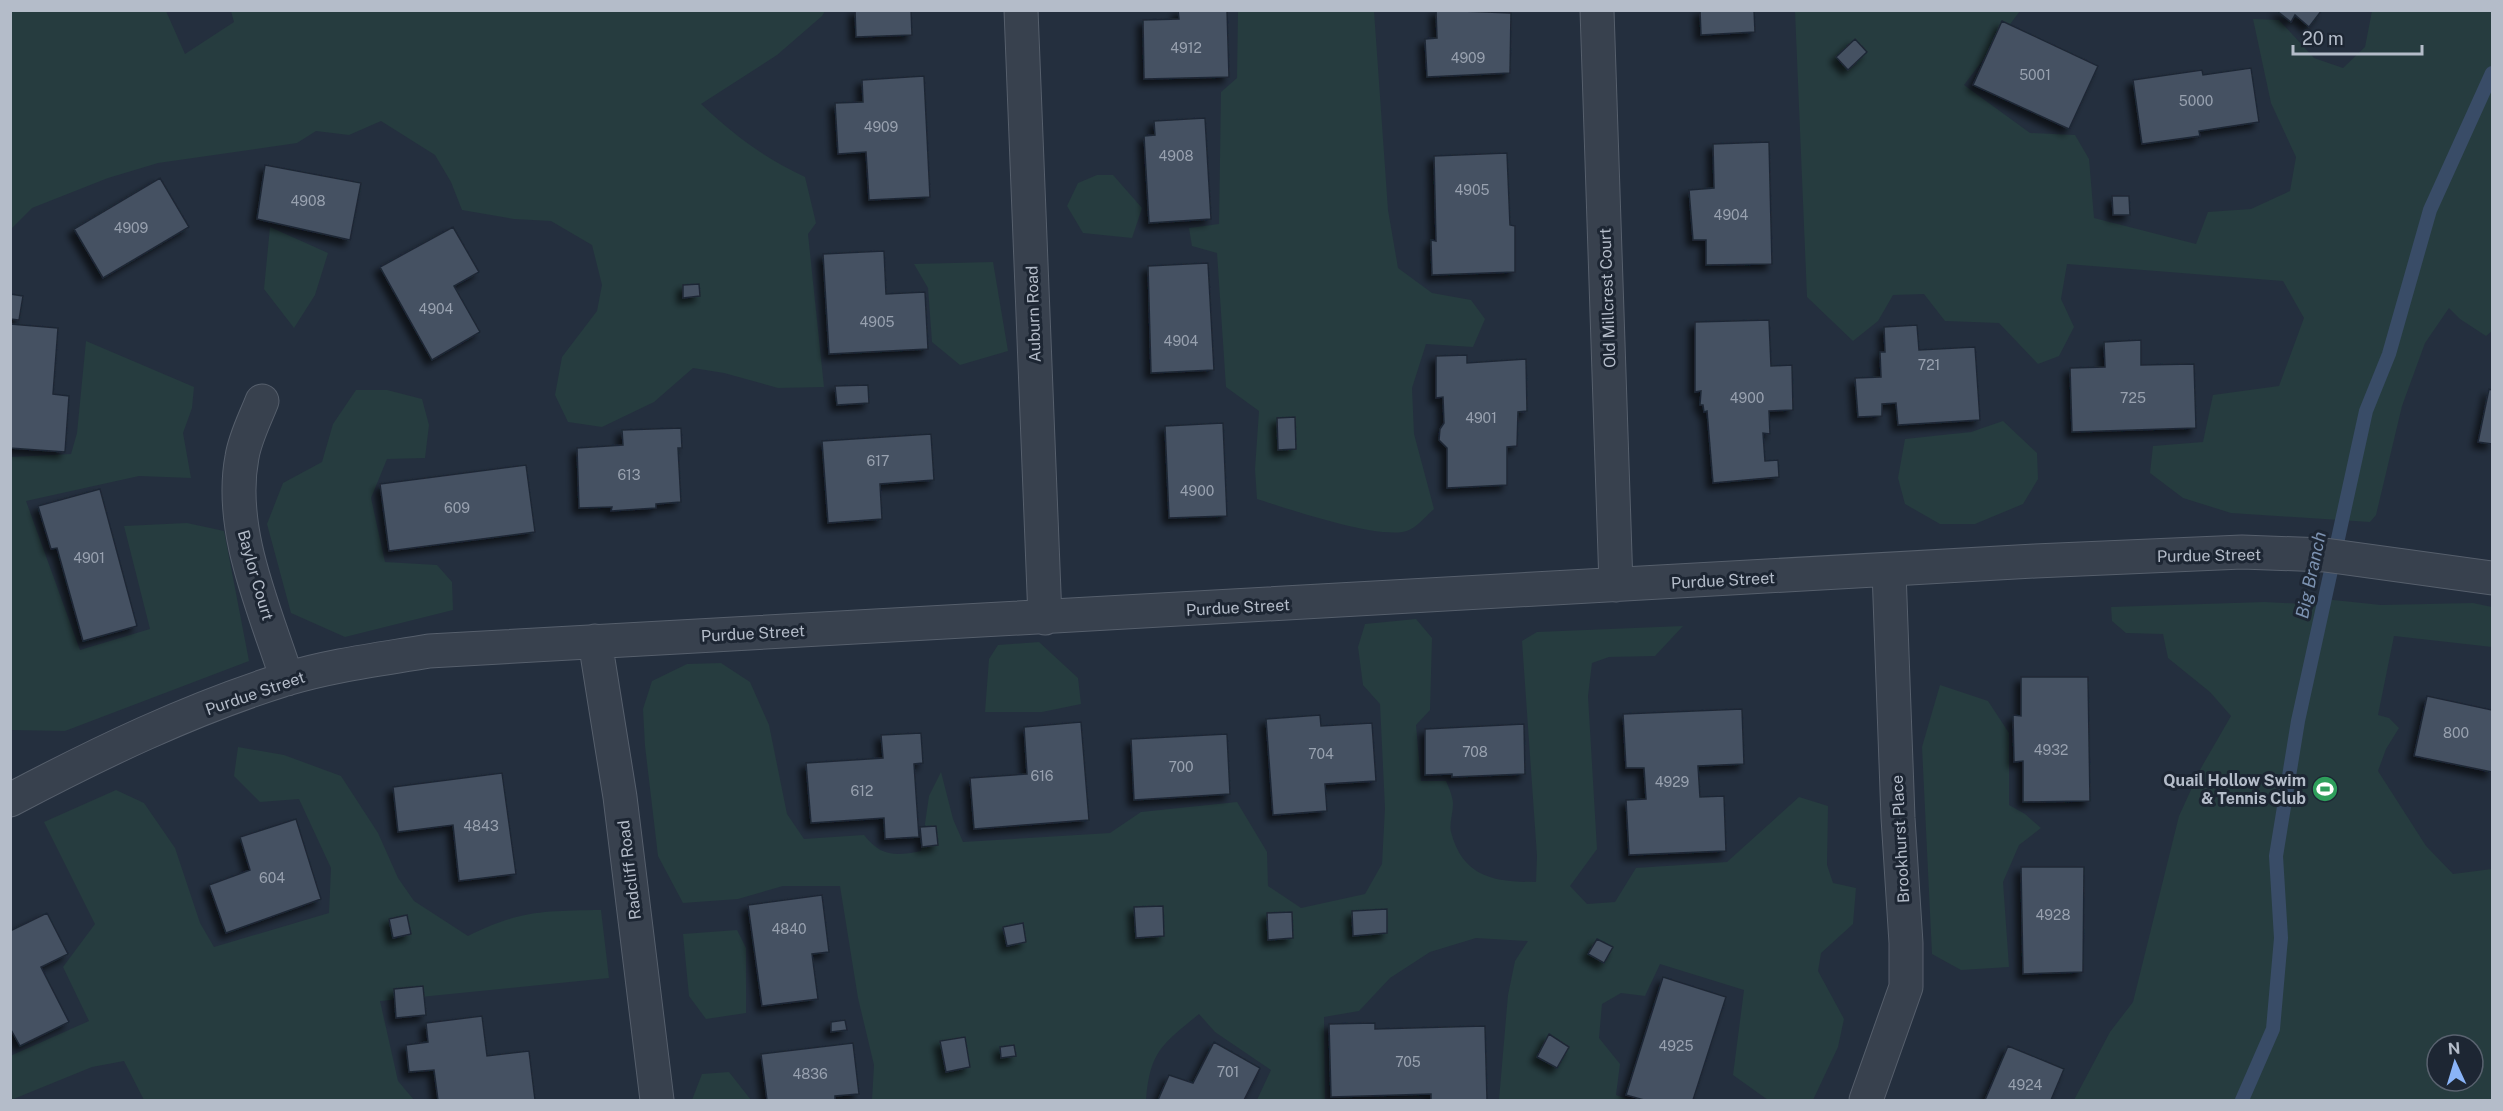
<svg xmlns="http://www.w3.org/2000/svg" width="2503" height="1111" font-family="'Public Sans',sans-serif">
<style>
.green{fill:#263c3f;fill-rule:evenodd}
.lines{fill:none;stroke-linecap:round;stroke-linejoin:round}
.stream{stroke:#394c67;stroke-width:14}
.building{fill:#455162;stroke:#1f2835;stroke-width:1.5;filter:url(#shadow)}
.minor-casing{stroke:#565f6c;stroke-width:35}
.minor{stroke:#38414e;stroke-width:33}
.labels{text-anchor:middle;stroke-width:6;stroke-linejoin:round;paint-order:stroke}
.number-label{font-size:14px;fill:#98a1af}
.street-label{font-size:16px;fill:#b4bcc9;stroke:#1d2633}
.poi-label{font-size:16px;font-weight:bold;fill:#b4bcc9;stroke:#1d2633;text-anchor:end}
.water-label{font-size:18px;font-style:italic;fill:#7c92b1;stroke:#1d2633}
</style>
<defs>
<filter id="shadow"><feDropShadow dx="-5.5" dy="5.5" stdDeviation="3" flood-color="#0009"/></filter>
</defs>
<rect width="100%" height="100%" fill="#242f3e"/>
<path class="green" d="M 11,11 L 166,11 L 185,54 L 234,22 L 231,11 L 825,11 L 822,16 L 777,55 L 701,104 C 735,136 763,157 805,177 L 816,223 L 808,234 L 824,387 L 778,388 L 724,373 L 693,368 L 654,402 L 602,427 L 568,422 L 555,395 L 562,357 L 597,311 L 602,285 L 592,245 L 551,221 L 514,219 L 462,210 L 451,182 L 435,155 L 381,121 L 349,135 L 316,131 L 297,143 L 158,163 L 108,178 L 32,208 L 11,229 Z
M 1238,11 L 1374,11 L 1388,210 L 1398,268 L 1432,293 L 1471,300 L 1485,319 L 1473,347 L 1426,344 L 1412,388 L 1414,434 L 1434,509 C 1427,515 1418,526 1409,530 C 1384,542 1286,508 1257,499 L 1255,469 L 1259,411 L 1226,387 L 1217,253 L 1192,246 L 1189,228 L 1219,224 L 1221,92 L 1237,78 Z
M 1795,11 L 2020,11 L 1964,85 L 2030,133 L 2075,135 L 2089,159 L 2094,218 L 2196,244 L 2208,212 L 2251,209 L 2290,191 L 2296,157 L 2271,103 L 2253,19 L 2279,20 L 2314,58 L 2343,68 L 2365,47 L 2372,11 L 2492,11 L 2492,331 L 2486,336 L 2460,319 L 2449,308 L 2425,343 L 2402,406 L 2376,515 L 2370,522 L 2231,513 L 2183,498 L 2150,473 L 2153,446 L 2203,442 L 2213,395 L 2279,386 L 2304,318 L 2283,281 L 2067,264 L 2061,299 L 2074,327 L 2059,356 L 2038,364 L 1999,323 L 1945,321 L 1924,294 L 1893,295 L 1878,321 L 1853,341 L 1807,297 Z
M 1097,175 L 1113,175 L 1142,208 L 1132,238 L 1083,233 L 1067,206 L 1078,183 Z
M 270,227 L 328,253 L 315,295 L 294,328 L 264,289 Z
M 993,262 L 1008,351 L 960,365 L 932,342 L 928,288 L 914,264 Z
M 86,341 L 194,387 L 192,408 L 183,433 L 191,478 L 139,476 L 26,501 L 80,650 L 150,629 L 124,526 L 187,523 L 224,531 L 249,661 L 65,731 L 11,730 L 11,457 L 71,454 L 77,433 Z
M 356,390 L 387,390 L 422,399 L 429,425 L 425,458 L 387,459 L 371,498 L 385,562 L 437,565 L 452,582 L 453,610 L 345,637 L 291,613 L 267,524 L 283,483 L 322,462 L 333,424 Z
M 2003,421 L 2037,453 L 2038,479 L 2023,504 L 1975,524 L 1940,524 L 1905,504 L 1898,478 L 1905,439 L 1971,432 Z
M 2324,599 L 2381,605 L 2473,603 L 2492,607 L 2492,647 L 2394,636 L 2378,715 L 2389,718 L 2399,728 L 2386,749 L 2378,771 L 2426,846 L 2453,874 L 2492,869 L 2492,1100 L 2074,1100 L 2110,1032 L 2133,1002 L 2179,816 L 2201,768 L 2231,716 L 2210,692 L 2168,658 L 2163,634 L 2126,633 L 2112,621 L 2111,607 L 2265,602 L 2322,605 ZM 2437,1045 L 2473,1045 L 2473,1081 L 2437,1081 Z
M 1416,619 L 1432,638 L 1430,710 L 1416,725 L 1421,781 L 1446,781 C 1449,788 1453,797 1453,804 C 1453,813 1449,824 1451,832 C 1463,878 1495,882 1536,882 L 1537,856 L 1522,641 L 1537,632 L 1683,626 L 1655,656 L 1609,657 L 1592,663 L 1588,696 L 1597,849 L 1570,886 L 1587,904 L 1615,902 L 1636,868 L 1727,862 L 1799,797 L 1828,806 L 1827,865 L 1833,883 L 1856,888 L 1853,924 L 1821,953 L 1818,971 L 1844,1019 L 1838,1047 L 1813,1100 L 1768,1100 L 1733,1075 L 1744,990 L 1660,964 L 1645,996 L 1621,993 L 1602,1004 L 1599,1038 L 1620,1064 L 1616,1095 L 1630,1100 L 1499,1100 L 1508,995 L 1515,961 L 1528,941 L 1476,938 L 1430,952 L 1390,978 L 1359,1011 L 1324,1017 L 1325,1100 L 1257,1100 L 1271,1070 L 1215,1032 L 1199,1014 C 1163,1044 1150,1050 1146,1100 L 872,1100 L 874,1065 L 858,998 L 840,886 L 783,886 L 738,899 L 683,903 L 658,856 L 645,746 L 643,709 L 652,681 L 687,664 L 721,663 L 750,682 L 769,725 L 787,814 L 804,839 L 864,835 C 881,857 896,856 921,851 L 929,796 L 941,772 L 953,819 L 963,842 L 1110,833 L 1141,812 L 1237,802 L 1267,852 L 1268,886 L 1301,908 L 1365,894 L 1382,864 L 1385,808 L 1380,704 L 1363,685 L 1358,647 L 1365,624 Z
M 1039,642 L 1078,678 L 1081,704 L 1042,712 L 985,712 L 989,659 L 998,645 Z
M 1940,685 L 1988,701 L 2009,733 L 2009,805 L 2025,814 L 2041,828 L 2019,845 L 2003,882 L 2009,967 L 1961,970 L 1932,954 L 1922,747 Z
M 238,747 L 284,755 L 341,776 L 378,833 L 398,878 L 414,901 L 468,936 C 520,910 544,911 601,910 L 609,978 L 380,1001 L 398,1081 L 414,1100 L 144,1100 L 124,1061 L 92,1067 L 11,1100 L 10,1056 L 89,1021 L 63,967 L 95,924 L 44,822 L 116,790 L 144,803 L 175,848 L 200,923 L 214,947 L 329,913 L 331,868 L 299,799 L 260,802 L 234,776 Z
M 737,930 L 746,948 L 746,1013 L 706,1019 L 689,996 L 683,934 Z
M 729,1072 L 751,1100 L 692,1100 L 702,1074 Z"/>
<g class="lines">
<path class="stream" d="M 2242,1100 L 2273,1029 L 2281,938 L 2276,856 L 2298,721 L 2366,411 L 2389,354 L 2430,210 L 2492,73"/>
</g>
<path class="building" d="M 855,10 L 911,10 L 912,35 L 856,37 Z
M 1178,10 L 1227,10 L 1229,77 L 1144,79 L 1143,20 L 1179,19 Z
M 1436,10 L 1511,13 L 1510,73 L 1427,77 L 1425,39 L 1437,38 Z
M 1700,10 L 1754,10 L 1755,32 L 1701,35 Z
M 2322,10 L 2309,27 L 2295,15 L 2291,22 L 2277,11 Z
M 2002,21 L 2098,66 L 2069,129 L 1973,85 Z
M 1855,39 L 1867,52 L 1848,70 L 1836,57 Z
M 2251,68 L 2259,122 L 2199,131 L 2200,136 L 2142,144 L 2133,80 L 2202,70 L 2203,75 Z
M 924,76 L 930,197 L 869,200 L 866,152 L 838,154 L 835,103 L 863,102 L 862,80 Z
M 1205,118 L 1211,219 L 1149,223 L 1144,136 L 1155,135 L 1154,121 Z
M 1769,142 L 1772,264 L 1706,265 L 1706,240 L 1693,240 L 1689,190 L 1714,188 L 1713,144 Z
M 1507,153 L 1510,225 L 1515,226 L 1515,272 L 1432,275 L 1431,240 L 1436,241 L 1434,156 Z
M 265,165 L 361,183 L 350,240 L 257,219 Z
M 160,178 L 189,227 L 103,278 L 74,229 Z
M 2112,196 L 2129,196 L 2130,215 L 2113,215 Z
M 453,227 L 479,272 L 454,286 L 480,332 L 432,360 L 380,267 Z
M 884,251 L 886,294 L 925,292 L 928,349 L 829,354 L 823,254 Z
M 1208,263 L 1214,370 L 1151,373 L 1148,266 Z
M 699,284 L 700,296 L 683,298 L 683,285 Z
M 10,294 L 23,296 L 19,320 L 10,319 Z
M 1769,320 L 1771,366 L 1792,365 L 1793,410 L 1769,411 L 1770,434 L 1763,433 L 1765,461 L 1778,460 L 1779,477 L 1713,483 L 1707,411 L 1704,412 L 1703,405 L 1700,405 L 1701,391 L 1695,392 L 1695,322 Z
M 10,324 L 58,328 L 53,394 L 69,396 L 65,452 L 10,448 Z
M 1917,325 L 1919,350 L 1975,347 L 1980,420 L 1898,425 L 1896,403 L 1882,404 L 1882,416 L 1858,417 L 1855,378 L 1881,377 L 1880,352 L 1885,352 L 1884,327 Z
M 2141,340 L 2141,365 L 2194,364 L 2196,428 L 2072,432 L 2070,368 L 2105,367 L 2104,342 Z
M 1467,355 L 1467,363 L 1526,359 L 1527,411 L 1518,412 L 1517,446 L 1507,447 L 1507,485 L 1447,488 L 1447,448 L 1439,440 L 1440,429 L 1444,423 L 1443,397 L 1436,398 L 1436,356 Z
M 868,385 L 869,403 L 837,405 L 835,386 Z
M 2489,389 L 2492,390 L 2492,444 L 2478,442 Z
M 1295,417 L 1296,449 L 1278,450 L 1277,418 Z
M 1223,423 L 1227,516 L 1169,518 L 1165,426 Z
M 681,428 L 682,448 L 678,448 L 681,502 L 656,504 L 656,508 L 611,511 L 612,507 L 579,508 L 577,448 L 623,445 L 622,430 Z
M 931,434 L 934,480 L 880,484 L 882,519 L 828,523 L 822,441 Z
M 526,465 L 535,532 L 389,551 L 380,484 Z
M 100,489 L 137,626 L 83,641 L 57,548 L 51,549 L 38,506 Z
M 2021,677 L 2088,677 L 2090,801 L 2023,802 L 2023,761 L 2014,762 L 2013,715 L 2021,716 Z
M 2427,696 L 2492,710 L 2492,772 L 2414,756 Z
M 1742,709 L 1744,764 L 1698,766 L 1700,797 L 1724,796 L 1726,851 L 1629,855 L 1626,800 L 1646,799 L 1644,768 L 1626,768 L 1623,714 Z
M 1320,715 L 1321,726 L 1372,723 L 1376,781 L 1325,784 L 1327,811 L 1273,815 L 1266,719 Z
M 1081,722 L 1089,820 L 974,829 L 970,778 L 1027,774 L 1024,727 Z
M 1524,724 L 1525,774 L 1452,777 L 1452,774 L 1425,775 L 1425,729 Z
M 921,733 L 923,763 L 914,764 L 919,837 L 885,839 L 884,818 L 811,823 L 806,763 L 883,758 L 881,735 Z
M 1227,734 L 1230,794 L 1134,800 L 1131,739 Z
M 502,773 L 516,874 L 459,881 L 453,825 L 398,832 L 393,787 Z
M 296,819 L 321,899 L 226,933 L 209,885 L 250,870 L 240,837 Z
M 936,826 L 938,845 L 922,847 L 920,827 Z
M 2021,867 L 2084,867 L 2083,972 L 2023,974 Z
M 822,895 L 829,952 L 812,954 L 818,999 L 762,1006 L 748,905 Z
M 1163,906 L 1164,936 L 1136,938 L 1134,907 Z
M 1387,909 L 1387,933 L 1353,936 L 1352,911 Z
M 1292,912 L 1293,938 L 1268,940 L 1267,913 Z
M 47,913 L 68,954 L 41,967 L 69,1022 L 20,1046 L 10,1028 L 10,931 Z
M 407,915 L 411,934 L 393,938 L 389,919 Z
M 1023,923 L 1026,942 L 1007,946 L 1003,927 Z
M 1597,939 L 1613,947 L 1604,963 L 1588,954 Z
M 1663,977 L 1726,997 L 1693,1100 L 1644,1100 L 1626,1095 Z
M 423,986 L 426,1015 L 396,1018 L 394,989 Z
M 482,1016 L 487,1056 L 529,1051 L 535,1100 L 438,1100 L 434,1070 L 409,1072 L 406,1045 L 428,1042 L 426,1023 Z
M 845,1020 L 847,1030 L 831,1032 L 831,1022 Z
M 1375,1023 L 1375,1029 L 1485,1026 L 1487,1100 L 1431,1100 L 1431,1094 L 1331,1097 L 1329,1024 Z
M 1549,1034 L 1569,1047 L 1557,1068 L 1537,1057 Z
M 965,1037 L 970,1067 L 946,1072 L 940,1041 Z
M 1214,1042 L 1260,1068 L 1244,1100 L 1158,1100 L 1169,1075 L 1193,1083 Z
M 853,1043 L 859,1094 L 835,1096 L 835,1100 L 767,1100 L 761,1054 Z
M 1014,1045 L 1016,1056 L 1001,1058 L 1000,1047 Z
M 2008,1046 L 2064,1069 L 2051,1100 L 1985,1100 Z"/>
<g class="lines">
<g class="minor-casing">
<path id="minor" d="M 1021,10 L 1045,618
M 1597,10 L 1616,585
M 262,401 C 255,419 245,438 242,457 C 228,530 265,610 287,679
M 595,641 L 620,797 L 657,1100
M 10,800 C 99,753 190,709 286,679 C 332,665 382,659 429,651 L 2035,561 L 2242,552 L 2325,555 L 2492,578
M 1866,1100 L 1906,987 L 1906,943 L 1898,818 L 1889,571"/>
</g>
<use href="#minor" class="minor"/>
</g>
<defs>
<g id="stadium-disc" transform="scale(1.35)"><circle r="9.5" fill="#2e9e5b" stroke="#1d2633"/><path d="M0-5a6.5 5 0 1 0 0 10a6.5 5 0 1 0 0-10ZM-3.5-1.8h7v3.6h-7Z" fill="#fff"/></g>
</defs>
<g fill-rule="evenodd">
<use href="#stadium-disc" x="2325" y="789"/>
</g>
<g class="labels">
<g class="number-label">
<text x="1186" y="53">4912</text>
<text x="1468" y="63">4909</text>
<text x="2035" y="80">5001</text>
<text x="2196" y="106">5000</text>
<text x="881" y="132">4909</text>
<text x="1176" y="161">4908</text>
<text x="1472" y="195">4905</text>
<text x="308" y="206">4908</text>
<text x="1731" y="220">4904</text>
<text x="131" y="233">4909</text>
<text x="436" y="314">4904</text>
<text x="877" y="327">4905</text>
<text x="1181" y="346">4904</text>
<text x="1929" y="370">721</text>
<text x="1747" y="403">4900</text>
<text x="2133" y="403">725</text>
<text x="1481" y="423">4901</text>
<text x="878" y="466">617</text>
<text x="629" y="480">613</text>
<text x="1197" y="496">4900</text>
<text x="457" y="513">609</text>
<text x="89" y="563">4901</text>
<text x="2456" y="738">800</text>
<text x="2051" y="755">4932</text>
<text x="1475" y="757">708</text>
<text x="1321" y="759">704</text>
<text x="1181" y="772">700</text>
<text x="1042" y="781">616</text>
<text x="1672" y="787">4929</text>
<text x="862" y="796">612</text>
<text x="481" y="831">4843</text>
<text x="272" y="883">604</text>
<text x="2053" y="920">4928</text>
<text x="789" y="934">4840</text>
<text x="1676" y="1051">4925</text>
<text x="1408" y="1067">705</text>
<text x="1228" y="1077">701</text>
<text x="810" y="1079">4836</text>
<text x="2025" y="1090">4924</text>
</g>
<g class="street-label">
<text transform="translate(1607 298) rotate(-92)" y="6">Old Millcrest Court</text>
<text transform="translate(1033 314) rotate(-92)" y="6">Auburn Road</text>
<text transform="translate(2209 555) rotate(-1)" y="6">Purdue Street</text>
<text transform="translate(256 575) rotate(74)" y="6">Baylor Court</text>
<text transform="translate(1723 580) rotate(-3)" y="6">Purdue Street</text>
<text transform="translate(1238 607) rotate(-3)" y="6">Purdue Street</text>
<text transform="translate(753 633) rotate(-3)" y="6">Purdue Street</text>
<text transform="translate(255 693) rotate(-19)" y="6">Purdue Street</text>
<text transform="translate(1900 839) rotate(-93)" y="6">Brookhurst Place</text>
<text transform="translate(629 870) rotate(-97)" y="6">Radcliff Road</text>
</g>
<g class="poi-label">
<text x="2306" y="786">Quail Hollow Swim<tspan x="2306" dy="18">&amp; Tennis Club</tspan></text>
</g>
<g class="water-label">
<text transform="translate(2311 575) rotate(-78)" y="6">Big Branch</text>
</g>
</g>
<rect width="2503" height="1111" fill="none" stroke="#b4bcc9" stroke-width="24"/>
<g transform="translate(2455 1063) rotate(356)"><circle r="28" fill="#1d2633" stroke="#59626f" stroke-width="1.5"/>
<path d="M0-4.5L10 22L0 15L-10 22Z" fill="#8ab4f8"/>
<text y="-9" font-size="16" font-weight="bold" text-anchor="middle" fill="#b4bcc9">N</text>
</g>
<path d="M2293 45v9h129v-9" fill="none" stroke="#b4bcc9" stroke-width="3"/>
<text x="2302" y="45" font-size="18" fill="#b4bcc9" stroke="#1d2633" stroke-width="4.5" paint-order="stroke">20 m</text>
</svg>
